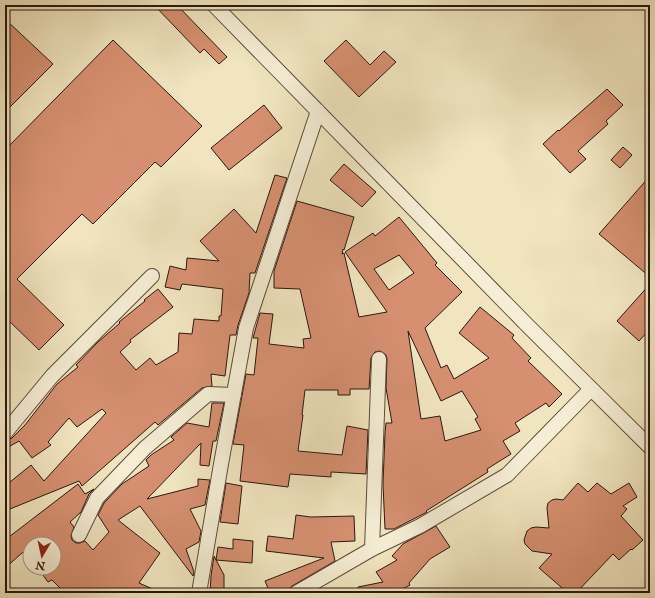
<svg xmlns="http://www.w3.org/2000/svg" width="655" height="598" font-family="'IM FELL English',serif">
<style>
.building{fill:#d69071;stroke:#2a170f;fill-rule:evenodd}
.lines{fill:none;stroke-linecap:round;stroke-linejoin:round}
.street-casing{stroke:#5c4a3b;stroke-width:16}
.street{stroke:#f5eed5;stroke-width:14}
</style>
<rect width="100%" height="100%" fill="#f0e5bf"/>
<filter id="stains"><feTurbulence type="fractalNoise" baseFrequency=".005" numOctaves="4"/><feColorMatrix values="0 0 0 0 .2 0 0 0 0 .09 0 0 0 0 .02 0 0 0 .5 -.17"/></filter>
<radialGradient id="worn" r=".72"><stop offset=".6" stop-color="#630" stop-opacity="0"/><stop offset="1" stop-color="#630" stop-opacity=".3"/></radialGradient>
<path class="building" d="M 154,5 L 177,5 L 227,57 L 219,64 L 204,49 L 200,53 Z
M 5,19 L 53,64 L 5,112 Z
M 113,40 L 202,126 L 161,167 L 155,162 L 93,224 L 82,214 L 17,279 L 64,325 L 39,350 L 5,317 L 5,150 Z
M 346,40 L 370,65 L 384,51 L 396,62 L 359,97 L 324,61 Z
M 607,89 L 623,105 L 606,121 L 608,124 L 578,151 L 586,159 L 570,173 L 543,144 L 558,130 L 559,131 Z
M 264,105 L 282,128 L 229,170 L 211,148 Z
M 623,147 L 632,155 L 620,168 L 611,160 Z
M 344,164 L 376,192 L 362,207 L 330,180 Z
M 275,175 L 287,178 L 255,273 L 250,273 L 249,293 L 238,325 L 236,335 L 230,335 L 225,376 L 211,374 L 212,386 L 202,388 L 158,425 L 155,422 L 82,486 L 79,481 L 5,511 L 5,486 L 31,465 L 44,481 L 106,413 L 102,409 L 77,427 L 69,418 L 48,442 L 51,445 L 32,458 L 19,441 L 5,449 L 5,441 L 12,438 L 25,425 L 57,384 L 78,367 L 76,365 L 98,342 L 120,323 L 119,322 L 145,301 L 144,300 L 158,289 L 173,307 L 130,340 L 131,342 L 120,352 L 136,370 L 150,358 L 156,365 L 178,352 L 179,333 L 192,334 L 194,319 L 219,321 L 219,316 L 221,316 L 223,289 L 182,284 L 180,290 L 165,287 L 170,266 L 186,270 L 187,258 L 219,261 L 200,241 L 234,209 L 256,233 Z
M 650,176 L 650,277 L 599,234 Z
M 297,201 L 354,217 L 344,250 L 343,249 L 342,254 L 344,253 L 359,317 L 387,312 L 345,252 L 373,233 L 375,236 L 399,217 L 437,263 L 435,265 L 462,292 L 425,328 L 441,368 L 447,365 L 454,379 L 489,358 L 459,333 L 480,307 L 514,335 L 512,338 L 531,358 L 528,361 L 562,394 L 549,407 L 546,403 L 515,423 L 520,431 L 503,441 L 511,454 L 487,469 L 488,472 L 426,511 L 427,512 L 394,529 L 385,529 L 383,484 L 385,433 L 386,423 L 392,423 L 386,388 L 387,359 L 386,355 L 380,351 L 375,352 L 371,358 L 369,389 L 350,389 L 350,395 L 338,395 L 338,390 L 305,390 L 302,415 L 303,415 L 298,451 L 342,455 L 347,426 L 368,430 L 366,474 L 331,472 L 331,477 L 290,474 L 288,487 L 240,481 L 244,445 L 233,444 L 246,374 L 254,375 L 258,338 L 253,338 L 260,313 L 273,314 L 269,344 L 304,348 L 303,339 L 311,338 L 300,289 L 274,288 L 274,271 ZM 399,255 L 414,273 L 389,290 L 374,269 ZM 408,331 L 441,401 L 462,391 L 478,417 L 475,419 L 481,430 L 445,441 L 440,416 L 421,419 Z
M 650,284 L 650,329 L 639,341 L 617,321 Z
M 212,403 L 224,403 L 216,441 L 213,441 L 209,466 L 200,465 L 201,443 L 147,499 L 198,486 L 198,479 L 210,480 L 205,505 L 190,509 L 201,531 L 199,542 L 186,549 L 194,572 L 193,576 L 140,506 L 118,520 L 160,553 L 139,583 L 162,593 L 65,593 L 52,580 L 48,582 L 38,568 L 54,568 L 54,544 L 30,544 L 30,546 L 5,568 L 5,540 L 78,484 L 85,494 L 94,489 L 89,494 L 81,512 L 70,522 L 74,527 L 71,536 L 72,540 L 76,543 L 80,543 L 85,541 L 93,550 L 109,532 L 98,515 L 104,503 L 122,484 L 149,466 L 146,460 L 151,455 L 174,440 L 171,437 L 187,423 L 209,427 Z
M 226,483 L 242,486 L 238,524 L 220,522 Z
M 578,483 L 588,492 L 597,483 L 611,494 L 629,483 L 637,497 L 623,506 L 627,509 L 621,516 L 643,540 L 632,550 L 631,549 L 619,560 L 613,554 L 576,593 L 568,593 L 539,568 L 552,554 L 532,551 L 525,544 L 524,540 L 527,531 L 531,528 L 536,527 L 549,528 L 547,508 L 548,503 L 552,500 L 556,499 L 563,500 Z
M 296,515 L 311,517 L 354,516 L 355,541 L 331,542 L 335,561 L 292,586 L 288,590 L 283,593 L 270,593 L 265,581 L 324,558 L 266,551 L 268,536 L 293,539 Z
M 436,526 L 450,547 L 430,559 L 409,583 L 410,585 L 395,593 L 358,593 L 358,587 L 383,582 L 376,572 L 397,560 L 392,556 L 403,544 Z
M 233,539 L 253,541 L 252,563 L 216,560 L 218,547 L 233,549 Z
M 214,556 L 224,575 L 224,593 L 210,593 L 211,576 Z"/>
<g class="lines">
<g class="street-casing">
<path id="street" d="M 214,5 L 526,324 L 650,447
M 5,433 L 52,376 L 152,276
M 79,535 L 97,498 L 145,448 L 208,394 L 234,395
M 372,549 L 379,359
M 199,593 L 221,464 L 246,328 L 318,111
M 296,593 L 372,549 L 420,526 L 507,475 L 591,389"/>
</g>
<use href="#street" class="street"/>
</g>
<rect width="655" height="598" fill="none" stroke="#f0e5bf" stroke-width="20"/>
<rect x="6" y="6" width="643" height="586" fill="none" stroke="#2a170f" stroke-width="2"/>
<rect x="10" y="10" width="635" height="578" fill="none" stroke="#2a170f"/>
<g transform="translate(42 556) rotate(189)"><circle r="19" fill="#f5eed5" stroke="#a49886"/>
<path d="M0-3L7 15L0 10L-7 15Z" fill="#8f2418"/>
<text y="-6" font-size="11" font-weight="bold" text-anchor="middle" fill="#2a170f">N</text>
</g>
<rect width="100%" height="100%" filter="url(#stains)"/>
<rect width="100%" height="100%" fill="url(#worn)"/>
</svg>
